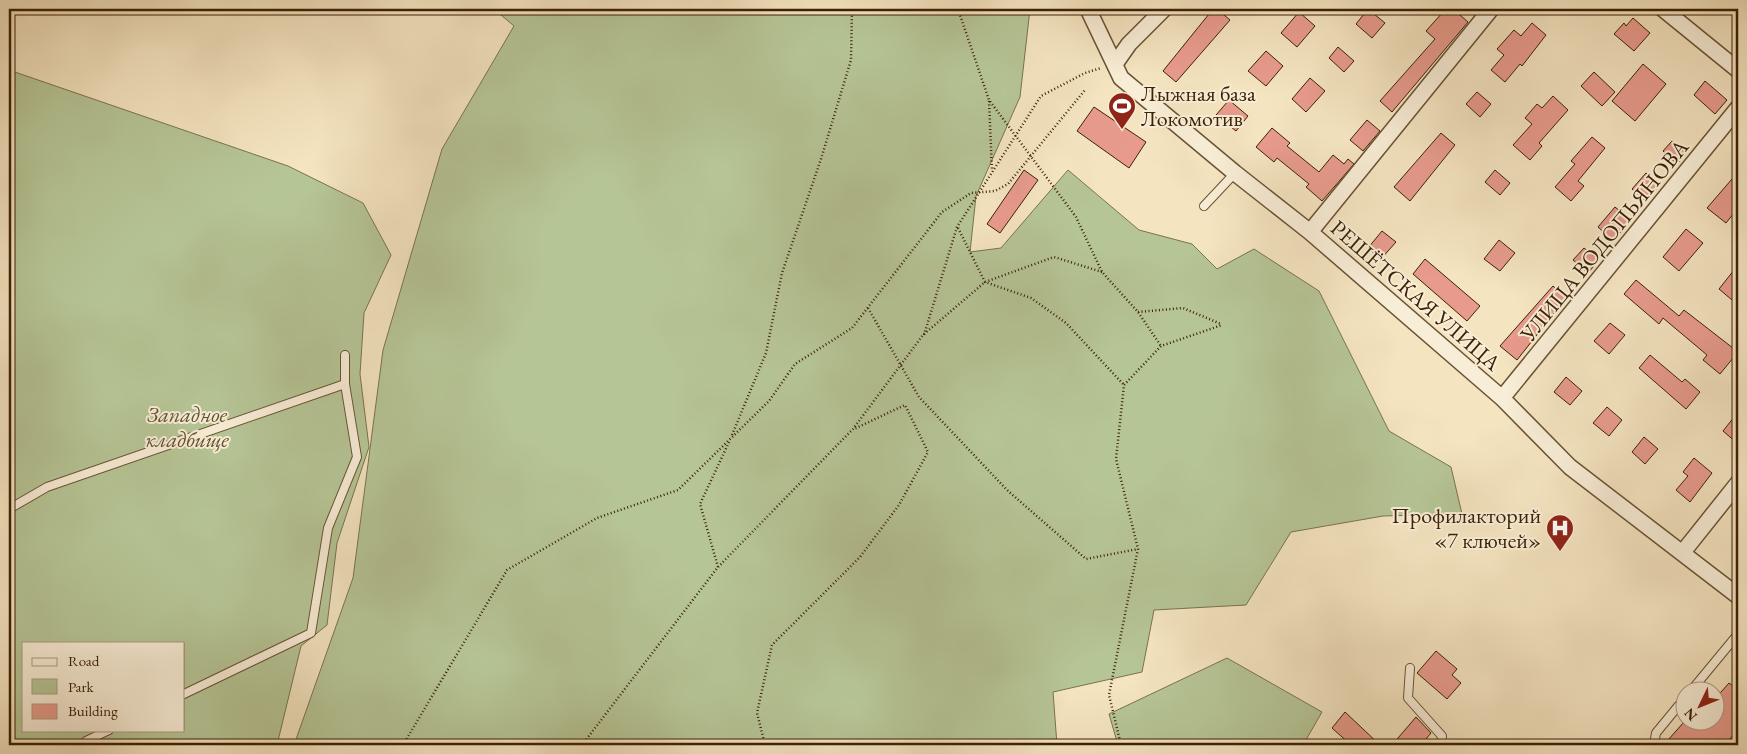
<svg xmlns="http://www.w3.org/2000/svg" width="1747" height="754" font-family="'EB Garamond',serif">
<style>
.green{fill:#b6c596;stroke:#79734e;fill-rule:evenodd}
.building{fill:#e89b8d;stroke:#3c2106}
.lines{fill:none;stroke-linecap:round;stroke-linejoin:round}
.service-casing{stroke:#6a5234;stroke-width:10}
.minor-casing{stroke:#6a5234;stroke-width:18}
.path{stroke:#3c2106;stroke-width:2.5;stroke-dasharray:1 2.5;stroke-linecap:butt}
.service{stroke:#f8edd6;stroke-width:8}
.minor{stroke:#f8edd6;stroke-width:15}
.labels{text-anchor:middle;stroke-width:4;stroke-linejoin:round;paint-order:stroke}
.poi-label{font-size:22px;fill:#3c2106;stroke:#f8edd6;text-anchor:start}
.street-label{font-size:22px;fill:#3c2106;stroke:#f8edd6}
.park-label{font-size:22px;font-style:italic;fill:#615231;stroke:#f8edd6}
</style>
<rect width="100%" height="100%" fill="#f4e4c0"/>
<filter id="stains"><feTurbulence type="fractalNoise" baseFrequency=".004" numOctaves="4"/><feColorMatrix values="0 0 0 0 .2 0 0 0 0 .09 0 0 0 0 .02 0 0 0 .5 -.17"/></filter>
<radialGradient id="worn" r=".72"><stop offset=".6" stop-color="#630" stop-opacity="0"/><stop offset="1" stop-color="#630" stop-opacity=".3"/></radialGradient>
<path class="green" d="M 494,9 L 1030,9 L 1020,97 L 976,196 L 970,252 L 1001,248 L 1068,170 L 1139,230 L 1192,244 L 1217,269 L 1254,249 L 1319,291 L 1389,431 L 1451,467 L 1462,514 L 1383,516 L 1291,532 L 1246,605 L 1154,610 L 1142,672 L 1053,692 L 1057,745 L 294,745 L 353,578 L 383,350 L 442,149 L 514,26 Z
M 9,70 L 288,166 L 363,203 L 391,255 L 364,313 L 360,374 L 369,447 L 337,543 L 327,625 L 301,646 L 277,745 L 9,745 ZM 24,643 L 184,643 L 184,730 L 24,730 Z
M 1227,658 L 1322,712 L 1303,745 L 1118,745 L 1109,714 Z"/>
<path class="building" d="M 1213,9 L 1217,9 L 1230,20 L 1176,82 L 1163,71 Z
M 1368,9 L 1385,23 L 1372,38 L 1356,24 Z
M 1453,9 L 1468,22 L 1392,112 L 1380,101 L 1435,39 L 1426,31 L 1443,12 L 1446,15 Z
M 1299,12 L 1315,26 L 1297,47 L 1281,33 Z
M 1633,18 L 1650,33 L 1634,51 L 1614,34 L 1624,23 L 1626,26 Z
M 1532,23 L 1546,35 L 1522,66 L 1520,64 L 1505,82 L 1491,70 L 1504,55 L 1497,49 L 1514,30 L 1521,36 Z
M 1338,47 L 1354,61 L 1344,72 L 1329,58 Z
M 1266,51 L 1283,66 L 1266,86 L 1248,71 Z
M 1643,64 L 1666,84 L 1635,121 L 1612,101 Z
M 1594,72 L 1615,92 L 1602,106 L 1581,86 Z
M 1310,78 L 1325,91 L 1306,112 L 1292,99 Z
M 1705,81 L 1727,100 L 1715,114 L 1694,95 Z
M 1477,92 L 1491,104 L 1480,117 L 1466,104 Z
M 1553,96 L 1568,110 L 1539,143 L 1542,146 L 1530,160 L 1513,145 L 1532,124 L 1525,118 L 1537,104 L 1542,108 Z
M 1229,100 L 1248,116 L 1236,131 L 1216,115 Z
M 1094,107 L 1146,142 L 1129,168 L 1077,131 Z
M 1367,120 L 1380,131 L 1363,151 L 1350,140 Z
M 1272,128 L 1290,143 L 1287,146 L 1319,172 L 1333,155 L 1344,164 L 1348,159 L 1354,164 L 1322,201 L 1306,187 L 1309,184 L 1277,158 L 1274,162 L 1256,147 Z
M 1441,133 L 1455,145 L 1410,201 L 1394,187 Z
M 1592,137 L 1605,148 L 1578,181 L 1584,186 L 1571,201 L 1555,187 L 1575,164 L 1571,161 Z
M 1672,141 L 1686,153 L 1677,164 L 1663,151 Z
M 1024,170 L 1038,180 L 1000,233 L 987,224 Z
M 1495,170 L 1510,183 L 1500,195 L 1485,182 Z
M 1646,173 L 1660,185 L 1645,201 L 1632,189 Z
M 1732,179 L 1738,185 L 1738,208 L 1726,223 L 1707,208 Z
M 1615,207 L 1631,220 L 1613,241 L 1598,227 Z
M 1686,229 L 1703,243 L 1679,271 L 1663,257 Z
M 1382,231 L 1396,242 L 1381,259 L 1368,248 Z
M 1499,240 L 1515,253 L 1500,271 L 1484,259 Z
M 1584,248 L 1599,260 L 1588,273 L 1573,260 Z
M 1425,259 L 1480,306 L 1467,321 L 1413,274 Z
M 1738,265 L 1738,305 L 1719,289 Z
M 1636,280 L 1679,316 L 1684,310 L 1738,352 L 1720,374 L 1703,360 L 1707,355 L 1663,318 L 1659,324 L 1624,294 Z
M 1553,286 L 1566,298 L 1517,360 L 1500,346 Z
M 1610,323 L 1625,335 L 1609,354 L 1594,341 Z
M 1650,355 L 1682,382 L 1685,379 L 1700,392 L 1686,409 L 1639,368 Z
M 1566,377 L 1582,391 L 1570,405 L 1554,392 Z
M 1607,407 L 1622,420 L 1609,436 L 1593,423 Z
M 1738,412 L 1738,444 L 1723,431 Z
M 1644,437 L 1658,449 L 1645,464 L 1632,452 Z
M 1694,458 L 1712,473 L 1690,502 L 1676,490 L 1688,476 L 1683,472 Z
M 1436,651 L 1457,669 L 1452,675 L 1461,683 L 1447,699 L 1417,673 Z
M 1729,683 L 1738,690 L 1738,729 L 1725,745 L 1673,745 L 1668,740 L 1684,722 L 1714,722 L 1714,700 Z
M 1345,712 L 1380,745 L 1351,745 L 1332,728 Z
M 1416,717 L 1431,733 L 1421,745 L 1392,745 Z"/>
<g class="lines">
<g class="service-casing">
<path id="service" d="M 1204,206 L 1235,173
M 9,509 L 47,487 L 345,384
M 1410,668 L 1408,698 L 1442,736 L 1441,745
M 1690,692 L 1738,634
M 184,694 L 311,633 L 328,528 L 357,457 L 345,384 L 345,355
M 86,741 L 109,730
M 1654,745 L 1656,733 L 1684,699"/>
</g>
<g class="minor-casing">
<path id="minor" d="M 1088,9 L 1121,78 L 1235,173 L 1310,232 L 1502,398 L 1570,467 L 1738,596
M 1663,9 L 1738,70
M 1115,64 L 1129,44 L 1164,9
M 1310,232 L 1491,9
M 1502,398 L 1738,108
M 1683,552 L 1738,483"/>
</g>
<path class="path" d="M 958,9 L 989,100 L 1076,217 L 1102,272 L 1138,312 L 1161,346
M 989,101 L 992,171
M 958,228 L 985,282 L 1031,298 L 1066,323 L 1124,385
M 868,308 L 919,397 L 1007,490 L 1086,559 L 1138,549
M 1138,312 L 1183,308 L 1221,324
M 924,335 L 957,227 L 1041,96 L 1085,73 L 1101,68
M 732,435 L 766,353 L 782,273 L 821,159 L 851,60 L 852,9
M 718,567 L 700,504 L 730,440
M 403,745 L 507,570 L 597,518 L 678,490 L 769,401 L 795,364 L 852,328 L 942,212 L 971,193 L 995,191 L 1008,184 L 1085,90
M 582,745 L 718,567 L 853,429 L 923,335 L 985,282 L 1054,257 L 1102,272
M 765,745 L 757,713 L 772,645 L 860,557 L 899,505 L 928,452 L 905,405 L 854,429
M 1121,745 L 1109,695 L 1138,549 L 1116,459 L 1124,385 L 1161,346 L 1222,325"/>
<use href="#service" class="service"/>
<use href="#minor" class="minor"/>
</g>
<defs>
<g id="stadium-pin" transform="scale(1.4375)"><path d="M0 17L-7.5 6A9.5 9.5 0 1 1 7.5 6Z" fill="#8f2418" stroke="#f8edd6"/><path d="M0-5a6.5 5 0 1 0 0 10a6.5 5 0 1 0 0-10ZM-3.5-1.8h7v3.6h-7Z" fill="#fff"/></g>
<g id="hospital-pin" transform="scale(1.4375)"><path d="M0 17L-7.5 6A9.5 9.5 0 1 1 7.5 6Z" fill="#8f2418" stroke="#f8edd6"/><path d="M-5-5h3v3.5h4V-5h3V5h-3V1.5h-4V5h-3Z" fill="#fff"/></g>
</defs>
<g fill-rule="evenodd">
<use href="#stadium-pin" x="1122" y="106"/>
<use href="#hospital-pin" x="1560" y="528"/>
</g>
<g class="labels">
<g class="poi-label">
<text x="1141" y="101">Лыжная база<tspan x="1141" dy="25">Локомотив</tspan></text>
<text x="1541" y="523" text-anchor="end">Профилакторий<tspan x="1541" dy="25">«7 ключей»</tspan></text>
</g>
<g class="street-label">
<text transform="translate(1604 240) rotate(-51)" y="8">УЛИЦА ВОДОПЬЯНОВА</text>
<text transform="translate(1416 295) rotate(41)" y="8">РЕШЁТСКАЯ УЛИЦА</text>
</g>
<g class="park-label">
<text x="187" y="422">Западное<tspan x="187" dy="25">кладбище</tspan></text>
</g>
</g>
<rect width="1747" height="754" fill="none" stroke="#f4e4c0" stroke-width="30"/>
<rect x="10" y="10" width="1727" height="734" fill="none" stroke="#3c2106" stroke-width="2.5"/>
<rect x="15" y="15" width="1717" height="724" fill="none" stroke="#3c2106"/>
<rect x="22" y="642" width="162" height="90" fill="#f8edd6" stroke="#ad9b83"/>
<rect x="32" y="658" width="25" height="8" fill="#f8edd6" stroke="#ad9b83"/>
<text x="68" y="666" font-size="15" fill="#3c2106">Road</text>
<rect x="32" y="679" width="25" height="15" fill="#b6c596" stroke="#ad9b83"/>
<text x="68" y="692" font-size="15" fill="#3c2106">Park</text>
<rect x="32" y="704" width="25" height="15" fill="#e89b8d" stroke="#ad9b83"/>
<text x="68" y="716" font-size="15" fill="#3c2106">Building</text>
<g transform="translate(1700 706) rotate(227)"><circle r="24" fill="#f8edd6" stroke="#ad9b83"/>
<path d="M0-4L9 19L0 12L-9 19Z" fill="#8f2418"/>
<text y="-8" font-size="14" font-weight="bold" text-anchor="middle" fill="#3c2106">N</text>
</g>
<rect width="100%" height="100%" filter="url(#stains)"/>
<rect width="100%" height="100%" fill="url(#worn)"/>
</svg>
